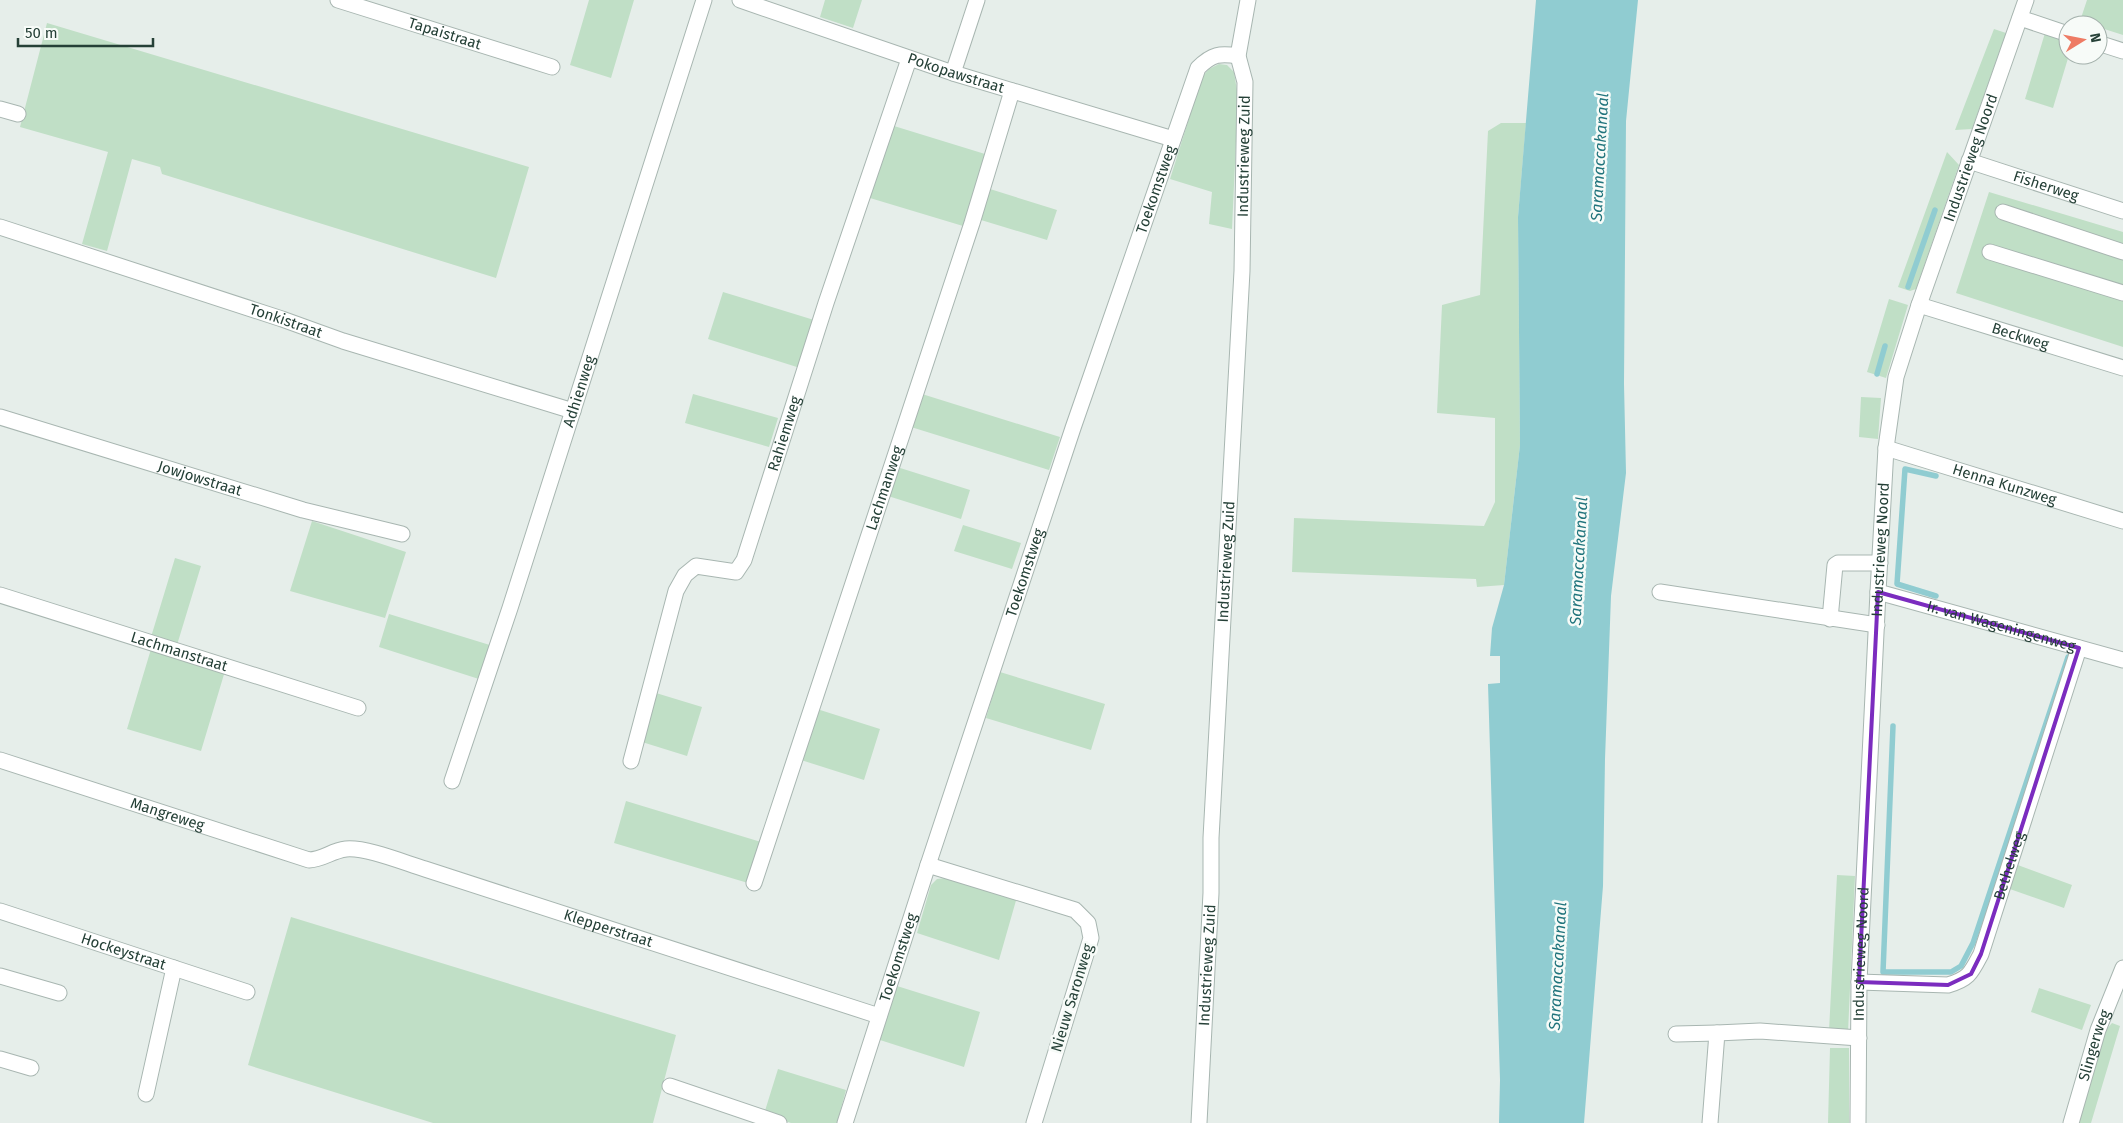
<svg xmlns="http://www.w3.org/2000/svg" width="2123" height="1123" font-family="'Fira Sans',sans-serif">
<style>
.green{fill:#c0dfc6}
.water{fill:#90ccd1}
.lines{fill:none;stroke-linecap:round;stroke-linejoin:round}
.stream{stroke:#90ccd1;stroke-width:5.5}
.minor-casing{stroke:#a8b6b1;stroke-width:17}
.minor{stroke:#fff;stroke-width:15}
.marked{fill:none;stroke:#7b2cbf;stroke-width:4;stroke-linejoin:round}
.labels{text-anchor:middle;stroke-width:5;stroke-linejoin:round;paint-order:stroke}
.street-label{font-size:15px;fill:#254037;stroke:#f7fbf8}
.water-label{font-size:16px;font-style:italic;fill:#20747c;stroke:#f7fbf8}
</style>
<rect width="100%" height="100%" fill="#e6eeea"/>
<path class="green" d="M 589,0 L 634,0 L 611,78 L 570,65 Z
M 825,0 L 862,0 L 853,28 L 820,17 Z
M 2087,0 L 2123,0 L 2123,35 L 2098,27 L 2098,25 L 2080,21 Z
M 47,23 L 529,167 L 496,278 L 162,174 L 160,167 L 132,159 L 107,251 L 82,244 L 108,152 L 20,127 Z
M 1994,29 L 2006,33 L 1972,129 L 1955,130 Z
M 2045,33 L 2068,40 L 2069,55 L 2053,108 L 2025,99 Z
M 1219,64 L 1227,65 L 1234,72 L 1238,97 L 1232,229 L 1209,224 L 1212,192 L 1170,179 L 1202,77 L 1209,69 Z
M 1501,123 L 1526,123 L 1518,217 L 1520,445 L 1504,585 L 1477,587 L 1476,579 L 1292,572 L 1294,518 L 1484,526 L 1495,502 L 1495,418 L 1437,413 L 1442,305 L 1480,295 L 1488,131 Z
M 894,126 L 985,154 L 963,226 L 870,198 Z
M 1947,152 L 1959,165 L 1916,289 L 1910,291 L 1898,287 Z
M 990,189 L 1057,210 L 1047,240 L 981,220 Z
M 1989,192 L 2123,232 L 2123,347 L 1956,293 Z
M 723,292 L 814,320 L 800,368 L 708,339 Z
M 1889,299 L 1908,305 L 1886,378 L 1867,372 Z
M 693,394 L 778,418 L 769,447 L 685,423 Z
M 922,394 L 1060,437 L 1049,470 L 911,427 Z
M 1861,397 L 1881,398 L 1878,439 L 1859,437 Z
M 897,467 L 970,490 L 961,519 L 888,496 Z
M 312,521 L 406,552 L 385,618 L 290,591 Z
M 963,525 L 1021,543 L 1012,569 L 954,551 Z
M 175,558 L 201,566 L 177,645 L 151,637 Z
M 389,614 L 493,646 L 482,680 L 379,647 Z
M 151,649 L 225,671 L 201,751 L 127,729 Z
M 1000,672 L 1105,704 L 1091,750 L 986,718 Z
M 656,693 L 702,707 L 687,756 L 642,742 Z
M 817,709 L 880,729 L 864,780 L 801,760 Z
M 626,801 L 761,842 L 748,883 L 614,843 Z
M 2015,864 L 2072,885 L 2064,908 L 2007,888 Z
M 1837,875 L 1855,876 L 1848,1033 L 1829,1031 Z
M 945,878 L 1017,897 L 999,960 L 917,933 L 931,885 L 937,879 Z
M 291,917 L 676,1035 L 653,1123 L 433,1123 L 248,1065 Z
M 897,986 L 980,1012 L 964,1067 L 880,1040 Z
M 2039,988 L 2091,1005 L 2082,1030 L 2031,1012 Z
M 2112,1023 L 2120,1026 L 2091,1123 L 2076,1123 L 2105,1031 Z
M 1830,1048 L 1849,1048 L 1849,1123 L 1828,1123 Z
M 778,1069 L 846,1090 L 837,1123 L 791,1123 L 764,1114 Z"/>
<path class="water" d="M 1536,0 L 1638,0 L 1626,121 L 1624,384 L 1626,473 L 1611,596 L 1605,759 L 1603,886 L 1584,1123 L 1499,1123 L 1500,1080 L 1488,684 L 1500,683 L 1500,656 L 1490,656 L 1492,628 L 1504,585 L 1520,445 L 1518,217 Z"/>
<g class="lines">
<path class="stream" d="M 1908,287 L 1935,210
M 1877,374 L 1885,346
M 1936,476 L 1905,469 L 1897,584 L 1936,596
M 1893,726 L 1883,972 L 1951,972 L 1961,966 L 1973,943 L 2068,657"/>
<g class="minor-casing">
<g id="minor">
<path id="s1" d="M 338,0 L 552,67"/>
<path id="s2" d="M 740,0 L 953,73 L 1173,139"/>
<path d="M 2020,18 L 2068,34"/>
<path d="M 2098,43 L 2123,51"/>
<path d="M 953,73 L 977,0"/>
<path d="M 0,109 L 18,114"/>
<path id="s3" d="M 1969,161 L 2123,211"/>
<path d="M 2003,212 L 2123,252"/>
<path id="s4" d="M 0,227 L 282,319 L 343,341 L 573,411"/>
<path d="M 1990,252 L 2123,293"/>
<path id="s5" d="M 1919,305 L 2123,368"/>
<path id="s6" d="M 0,417 L 303,510 L 402,534"/>
<path id="s7" d="M 1886,448 L 2123,521"/>
<path d="M 1660,592 L 1877,625"/>
<path id="s8" d="M 1878,592 L 2123,660"/>
<path id="s9" d="M 0,595 L 358,708"/>
<path d="M 1830,619 L 1835,565 L 1838,563 L 1880,563"/>
<path id="s10" d="M 0,760 L 309,860 C 324,859 331,851 346,849 C 366,847 405,863 425,869 L 879,1016"/>
<path id="s11" d="M 631,761 L 676,591 L 685,575 L 696,566 L 736,572 L 744,560 L 826,303 L 909,59"/>
<path id="s12" d="M 452,781 L 510,608 L 704,0"/>
<path d="M 928,865 L 1075,910 L 1088,923 L 1091,938 L 1034,1123"/>
<path id="s13" d="M 754,883 L 972,223 L 1012,91"/>
<path id="s14" d="M 0,911 L 247,992"/>
<path d="M 0,976 L 59,993"/>
<path id="s15" d="M 1859,982 L 1948,985 C 1969,979 1971,973 1981,954 L 2079,648"/>
<path d="M 1676,1034 L 1717,1033"/>
<path d="M 0,1059 L 31,1068"/>
<path d="M 670,1086 L 779,1123"/>
<path d="M 146,1094 L 174,968"/>
<path id="s16" d="M 845,1123 L 928,865 L 1073,428 L 1198,68 C 1212,54 1220,53 1238,56"/>
<path id="s17" d="M 1199,1123 L 1211,893 L 1211,838 L 1242,271 L 1245,82 L 1238,56 L 1248,0"/>
<path d="M 1710,1123 L 1717,1033 L 1760,1031 L 1859,1038"/>
<path id="s18" d="M 1858,1123 L 1859,982 L 1878,592 L 1886,448 L 1896,377 L 1919,305 L 2026,0"/>
<path id="s19" d="M 2071,1123 L 2098,1030 L 2123,968"/>
</g>
</g>
<use href="#minor" class="minor"/>
</g>
<path class="marked" d="M 1878,592 L 2079,648 L 1981,954 L 1971,974 L 1948,985 L 1859,982 Z"/>
<g class="labels">
<g class="street-label">
<text dy="5" stroke="none"><textPath href="#s1" startOffset="112">Tapaistraat</textPath></text>
<text dy="5" stroke="none"><textPath href="#s2" startOffset="228">Pokopawstraat</textPath></text>
<text dy="5" stroke="none"><textPath href="#s17" startOffset="968">Industrieweg Zuid</textPath></text>
<text dy="5" stroke="none"><textPath href="#s18" startOffset="979">Industrieweg Noord</textPath></text>
<text dy="5" stroke="none"><textPath href="#s3" startOffset="81">Fisherweg</textPath></text>
<text dy="5" stroke="none"><textPath href="#s16" startOffset="984">Toekomstweg</textPath></text>
<text dy="5" stroke="none"><textPath href="#s4" startOffset="301">Tonkistraat</textPath></text>
<text dy="5" stroke="none"><textPath href="#s5" startOffset="106">Beckweg</textPath></text>
<text dy="5" stroke="none"><textPath href="#s12" startOffset="410">Adhienweg</textPath></text>
<text dy="5" stroke="none"><textPath href="#s11" startOffset="396">Rahiemweg</textPath></text>
<text dy="5" stroke="none"><textPath href="#s6" startOffset="209">Jowjowstraat</textPath></text>
<text dy="5" stroke="none"><textPath href="#s7" startOffset="124">Henna Kunzweg</textPath></text>
<text dy="5" stroke="none"><textPath href="#s13" startOffset="416">Lachmanweg</textPath></text>
<text dy="5" stroke="none"><textPath href="#s18" startOffset="574">Industrieweg Noord</textPath></text>
<text dy="5" stroke="none"><textPath href="#s17" startOffset="562">Industrieweg Zuid</textPath></text>
<text dy="5" stroke="none"><textPath href="#s16" startOffset="579">Toekomstweg</textPath></text>
<text dy="5" stroke="none"><textPath href="#s8" startOffset="128">Ir. van Wageningenweg</textPath></text>
<text dy="5" stroke="none"><textPath href="#s9" startOffset="188">Lachmanstraat</textPath></text>
<text dy="5" stroke="none"><textPath href="#s10" startOffset="176">Mangreweg</textPath></text>
<text dy="5" stroke="none"><textPath href="#s15" startOffset="229">Bethelweg</textPath></text>
<text dy="5" stroke="none"><textPath href="#s10" startOffset="638">Klepperstraat</textPath></text>
<text dy="5" stroke="none"><textPath href="#s14" startOffset="130">Hockeystraat</textPath></text>
<text dy="5" stroke="none"><textPath href="#s18" startOffset="169">Industrieweg Noord</textPath></text>
<text dy="5" stroke="none"><textPath href="#s16" startOffset="174">Toekomstweg</textPath></text>
<text dy="5" stroke="none"><textPath href="#s17" startOffset="158">Industrieweg Zuid</textPath></text>
<text transform="translate(1072 998) rotate(-73)" y="5">Nieuw Saronweg</text>
<text dy="5" stroke="none"><textPath href="#s19" startOffset="81">Slingerweg</textPath></text>
</g>
<g class="water-label">
<text transform="translate(1599 157) rotate(-87)" y="6">Saramaccakanaal</text>
<text transform="translate(1578 561) rotate(-87)" y="6">Saramaccakanaal</text>
<text transform="translate(1557 966) rotate(-87)" y="6">Saramaccakanaal</text>
</g>
</g>
<g transform="translate(2083 40) rotate(80)"><circle r="24" fill="#f7fbf8" stroke="#a3b0ab"/>
<path d="M0-4L9 19L0 12L-9 19Z" fill="#ee7b64"/>
<text y="-8" font-size="14" font-weight="bold" text-anchor="middle" fill="#254037">N</text>
</g>
<path d="M18 38v8h135v-8" fill="none" stroke="#254037" stroke-width="2.5"/>
<text x="25" y="38" font-size="15" fill="#254037" stroke="#f7fbf8" stroke-width="4" paint-order="stroke">50 m</text>
</svg>
